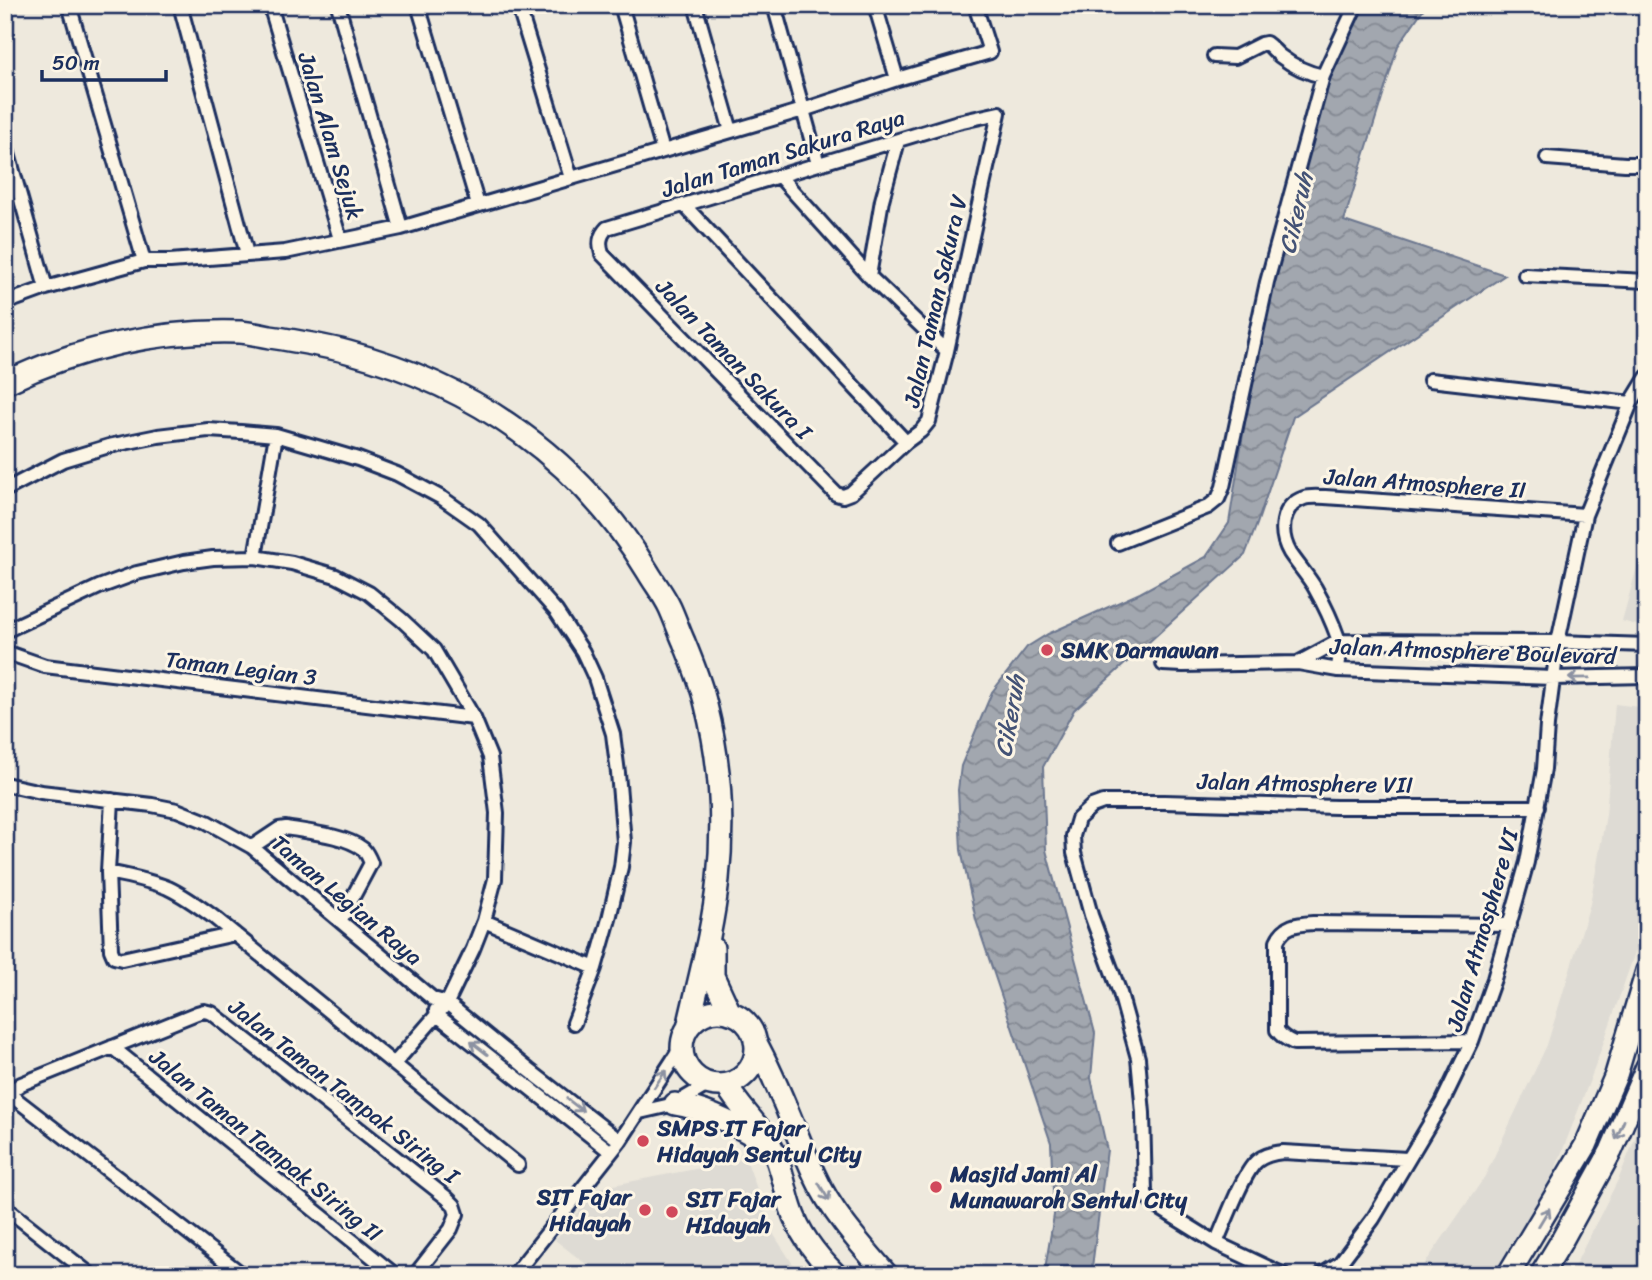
<svg xmlns="http://www.w3.org/2000/svg" width="1652" height="1280" font-family="Sriracha,sans-serif">
<style>
.built{fill:#dedbd4}
.water{fill:url(#water-waves);stroke:#6c778f;stroke-width:2}
.lines{fill:none;stroke-linecap:round;stroke-linejoin:round}
.street-casing{stroke:#1b2f5e;stroke-width:18}
.primary-casing{stroke:#1b2f5e;stroke-width:26}
.street{stroke:#fcf5e5;stroke-width:12}
.primary{stroke:#fcf5e5;stroke-width:21}
.oneway{stroke:#8c92a2}
.poi-dot{fill:#d1495b;stroke:#fcf5e5;stroke-width:2.5}
.labels{text-anchor:middle;stroke-width:6;stroke-linejoin:round;paint-order:stroke}
.street-label{font-size:23px;fill:#1b2f5e;stroke:#fcf5e5}
.poi-label{font-size:23px;font-weight:bold;fill:#1b2f5e;stroke:#fcf5e5;text-anchor:start}
.water-label{font-size:24px;font-style:italic;fill:#445376;stroke:#fcf5e5}
</style>
<defs>
<pattern id="water-waves" width="16" height="10" patternUnits="userSpaceOnUse" patternTransform="scale(1.75)"><rect width="16" height="10" fill="#a2a7af"/><path d="M0 5q4-4 8 0t8 0" fill="none" stroke="#838892"/></pattern>
</defs>
<rect width="100%" height="100%" fill="#eee9dd"/>
<filter id="ink" filterUnits="userSpaceOnUse"><feTurbulence type="fractalNoise" baseFrequency=".0143" numOctaves="2"/><feDisplacementMap in="SourceGraphic" scale="14" xChannelSelector="R" yChannelSelector="G"/><feConvolveMatrix kernelMatrix="1 2 1 2 8 2 1 2 1" color-interpolation-filters="sRGB"/></filter>
<g filter="url(#ink)">
<path class="built" d="M 1647,531 L 1647,628 L 1622,621 Z
M 1615,704 L 1647,708 L 1647,904 L 1642,932 L 1595,1067 L 1553,1175 L 1497,1275 L 1417,1275 L 1484,1178 L 1547,1045 L 1590,904 L 1606,815 Z
M 1647,1109 L 1646,1275 L 1570,1275 L 1619,1178 Z
M 746,1159 L 774,1235 L 800,1275 L 600,1275 L 555,1240 L 598,1188 Z"/>
<path class="water" d="M 1366,5 L 1426,5 L 1398,46 L 1344,221 L 1505,275 L 1293,417 L 1257,524 L 1245,555 L 1074,710 L 1043,767 L 1046,850 L 1095,1033 L 1091,1078 L 1107,1150 L 1091,1275 L 1044,1275 L 1054,1215 L 1051,1143 L 976,920 L 961,850 L 958,790 L 961,766 L 992,692 L 1027,647 L 1048,634 L 1140,593 L 1206,557 L 1229,523 L 1267,282 L 1323,76 L 1356,15 Z"/>
<g class="lines">
<g class="street-casing">
<path id="street" d="M 69,5 L 144,261
M 180,5 L 247,254
M 270,5 L 340,239
M 338,5 L 401,228
M 418,5 L 478,205
M 518,5 L 571,178
M 621,5 L 663,151
M 695,5 L 731,131
M 774,5 L 818,164
M 875,5 L 897,79
M 1339,5 L 1355,7
M 1214,56 L 1235,57 L 1261,44 L 1266,43 C 1272,47 1275,52 1280,56 C 1293,66 1307,73 1323,76
M 999,113 L 947,351 L 929,421 L 921,431 L 906,442 L 851,493 L 843,496 L 836,494 L 602,254 C 599,244 599,236 607,228 L 958,122 Z
M 5,143 L 46,288
M 1547,158 L 1625,164 L 1647,164
M 780,177 L 869,276 L 947,351
M 685,206 L 906,442
M 1525,275 L 1647,281
M 869,276 L 882,200 L 898,141
M 5,303 L 46,288 L 144,261 L 170,261 L 285,252 L 401,228 L 803,110 L 897,79 L 990,52 L 975,5
M 1430,380 L 1631,403
M 5,490 L 63,460 L 109,446 L 158,436 L 208,430 L 241,432 L 276,435 L 358,459 L 397,474 L 442,498 L 479,524 L 556,611 L 583,652 L 595,678 L 613,734 L 618,773 L 624,842 L 621,867 L 609,919 L 595,968 L 574,1023
M 1118,543 L 1208,507 L 1218,499 L 1223,487 L 1267,282 L 1323,76 L 1356,5
M 255,557 L 276,435
M 5,631 L 99,587 L 137,573 L 184,562 L 213,558 L 255,557 L 292,563 L 336,576 L 369,593 L 402,620 L 434,650 L 474,718 L 490,757 L 497,813 L 495,879 L 484,921 L 473,949 L 447,1003 L 394,1064
M 5,652 L 45,666 L 474,718
M 1298,663 L 1339,641 L 1558,642 L 1647,645
M 1163,664 L 1183,665 L 1298,663 L 1338,670 L 1553,678 L 1647,676
M 1338,670 C 1339,660 1341,647 1338,638 C 1332,621 1324,604 1315,588 C 1308,576 1298,565 1290,553 C 1279,534 1280,506 1304,498 C 1310,496 1318,497 1325,497 L 1585,515
M 5,784 L 41,792 L 152,805 L 177,810 L 207,822 L 252,847 L 433,999 L 447,1003 L 529,1070 L 620,1141
M 112,800 L 108,872 L 111,950 L 114,957 L 122,959 L 235,934
M 252,847 L 279,829 L 286,828 C 308,832 345,835 363,849 C 367,853 369,858 371,863 L 340,921
M 108,872 C 128,876 149,880 168,888 C 185,896 200,907 215,918 L 518,1165
M 484,921 L 595,968
M 436,1010 L 437,1015 L 611,1152
M 1472,1041 L 1294,1043 C 1287,1040 1281,1036 1277,1030 L 1277,941 C 1284,925 1297,924 1313,923 L 1510,925
M 112,1047 L 395,1275
M 8,1093 L 243,1275
M 5,1095 L 21,1084 L 197,1013 L 204,1011 L 212,1013 L 447,1198 L 454,1205 L 457,1214 L 451,1229 L 415,1275
M 640,1112 L 675,1104 L 709,1084
M 5,1207 L 91,1275
M 1216,1243 C 1225,1223 1243,1173 1257,1161 C 1264,1155 1273,1153 1283,1152 L 1407,1159
M 514,1275 L 620,1141 L 682,1046
M 1284,1275 L 1216,1243 L 1158,1207 L 1151,1202 L 1145,1193 L 1143,1113 L 1138,1058 L 1120,993 L 1091,915 L 1074,853 L 1073,836 L 1078,819 L 1092,806 L 1103,802 L 1164,802 L 1336,807 L 1538,807
M 1321,1275 L 1340,1263 L 1373,1219 L 1442,1103 L 1472,1041 L 1494,979 L 1527,862 L 1544,769 L 1547,725 L 1558,642 L 1585,515 L 1631,403 L 1647,377"/>
</g>
<g class="primary-casing">
<path id="primary" d="M 5,383 C 77,348 160,329 240,332 C 250,333 260,335 270,337 C 297,341 322,345 348,352 C 475,386 579,458 648,572 C 655,584 664,595 670,608 C 675,619 679,631 684,642 C 692,662 701,683 706,705 C 720,761 724,822 718,879 C 713,929 699,979 688,1028
M 713,948 L 713,976 L 730,1013
M682 1048a37 37 0 1 1 74 0a37 37 0 1 1-74 0Z
M 755,1041 C 779,1084 794,1130 814,1174 C 831,1212 860,1244 887,1275
M 726,1085 C 739,1107 758,1124 771,1146 C 782,1165 784,1187 791,1208 C 799,1234 817,1256 836,1275
M 675,1104 C 705,1109 733,1123 759,1139
M 1508,1275 L 1586,1145 L 1616,1075 L 1647,971
M 1541,1275 L 1561,1242 L 1611,1151 L 1647,1067"/>
</g>
<use href="#street" class="street"/>
<use href="#primary" class="primary"/>
</g>
<defs><path id="oneway-shaft" d="M-6 0H5M1.5-3L5.5 0L1.5 3" fill="none" stroke-width="1.6" stroke-linecap="round" stroke-linejoin="round" transform="scale(1.75)"/></defs>
<g class="oneway">
<use href="#oneway-shaft" transform="translate(1579 678) rotate(179)"/>
<use href="#oneway-shaft" transform="translate(479 1048) rotate(-142)"/>
<use href="#oneway-shaft" transform="translate(660 1079) rotate(-56)"/>
<use href="#oneway-shaft" transform="translate(575 1105) rotate(38)"/>
<use href="#oneway-shaft" transform="translate(1620 1130) rotate(113)"/>
<use href="#oneway-shaft" transform="translate(824 1192) rotate(59)"/>
<use href="#oneway-shaft" transform="translate(1544 1217) rotate(-59)"/>
</g>
</g>
<g class="poi-dot">
<circle cx="1047" cy="650" r="7"/>
<circle cx="643" cy="1141" r="7"/>
<circle cx="936" cy="1187" r="7"/>
<circle cx="645" cy="1210" r="7"/>
<circle cx="672" cy="1212" r="7"/>
</g>
<g class="labels">
<g class="street-label">
<text transform="translate(331 136) rotate(73)" y="8">Jalan Alam Sejuk</text>
<text transform="translate(783 153) rotate(-17)" y="8">Jalan Taman Sakura Raya</text>
<text transform="translate(935 301) rotate(-77)" y="8">Jalan Taman Sakura V</text>
<text transform="translate(734 359) rotate(46)" y="8">Jalan Taman Sakura I</text>
<text transform="translate(1425 483) rotate(4)" y="8">Jalan Atmosphere II</text>
<text transform="translate(1473 651) rotate(2)" y="8">Jalan Atmosphere Boulevard</text>
<text transform="translate(241 668) rotate(7)" y="8">Taman Legian 3</text>
<text transform="translate(1305 783) rotate(1)" y="8">Jalan Atmosphere VII</text>
<text transform="translate(347 900) rotate(40)" y="8">Taman Legian Raya</text>
<text transform="translate(1482 930) rotate(-74)" y="8">Jalan Atmosphere VI</text>
<text transform="translate(344 1091) rotate(38)" y="8">Jalan Taman Tampak Siring I</text>
<text transform="translate(266 1145) rotate(39)" y="8">Jalan Taman Tampak Siring II</text>
</g>
<g class="poi-label">
<text x="1061" y="658">SMK Darmawan</text>
<text x="657" y="1136">SMPS IT Fajar<tspan x="657" dy="26">Hidayah Sentul City</tspan></text>
<text x="950" y="1182">Masjid Jami Al<tspan x="950" dy="26">Munawaroh Sentul City</tspan></text>
<text x="631" y="1205" text-anchor="end">SIT Fajar<tspan x="631" dy="26">Hidayah</tspan></text>
<text x="686" y="1207">SIT Fajar<tspan x="686" dy="26">HIdayah</tspan></text>
</g>
<g class="water-label">
<text transform="translate(1296 213) rotate(-77)" y="8">Cikeruh</text>
<text transform="translate(1010 716) rotate(-80)" y="8">Cikeruh</text>
</g>
</g>
<rect width="1652" height="1280" fill="none" stroke="#fcf5e5" stroke-width="28"/>
<rect x="14" y="14" width="1624" height="1252" fill="none" stroke="#1b2f5e" stroke-width="2.5" filter="url(#ink)"/>
<path d="M42 70v10h124v-10" fill="none" stroke="#1b2f5e" stroke-width="3.5"/>
<text x="52" y="70" font-size="21" fill="#1b2f5e" stroke="#fcf5e5" stroke-width="5" paint-order="stroke">50 m</text>
</svg>
